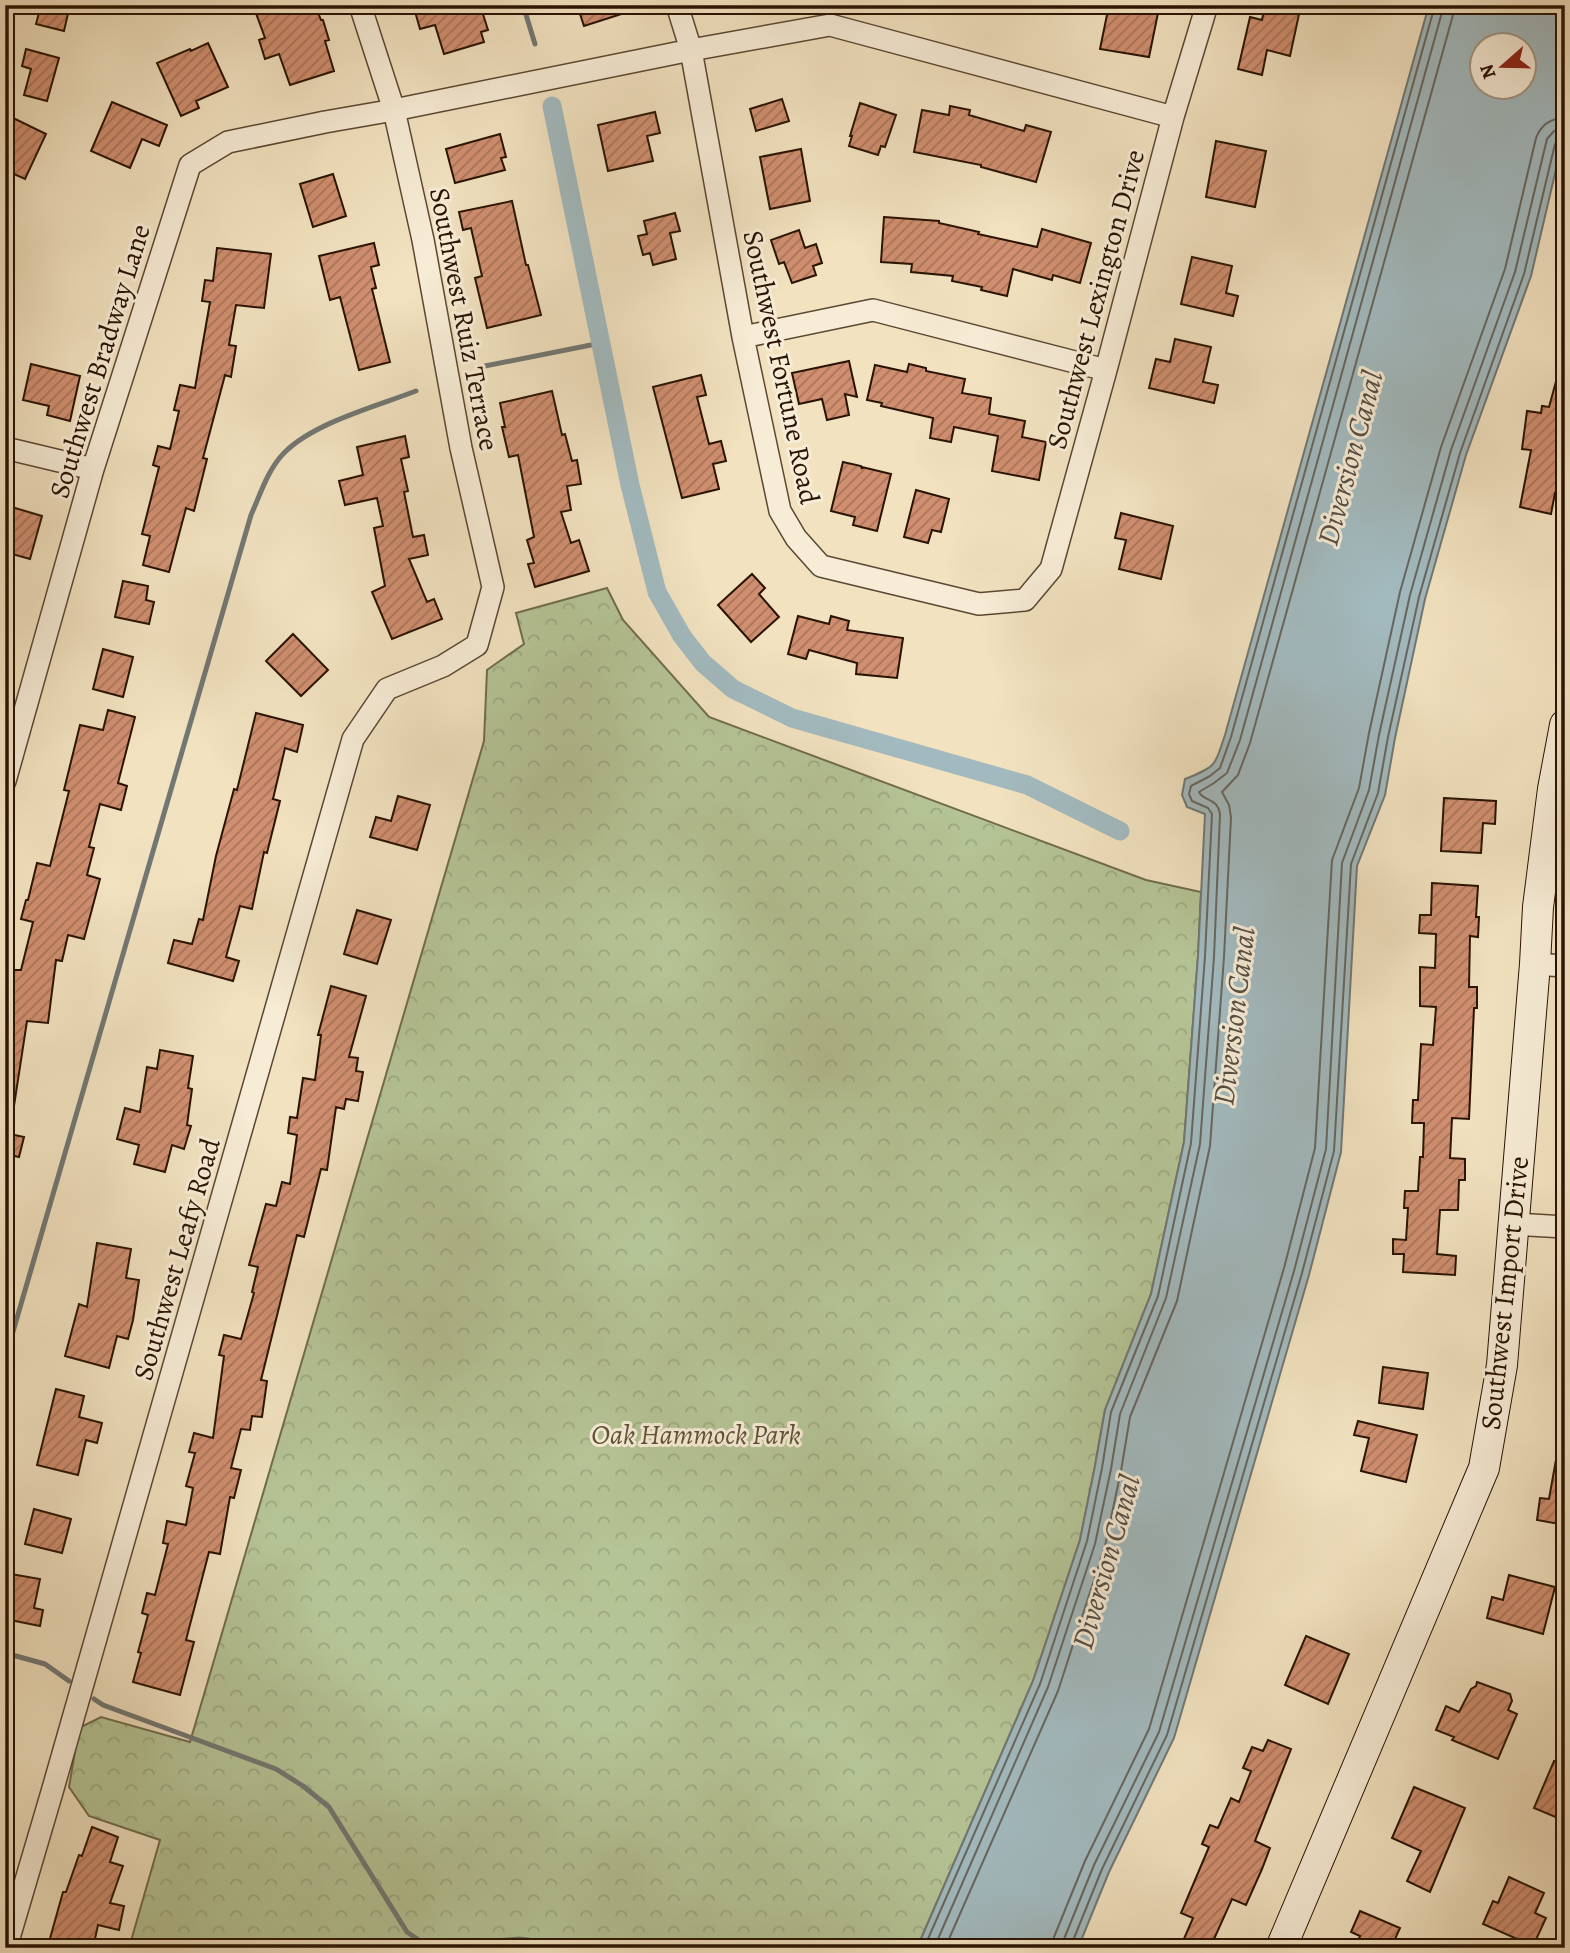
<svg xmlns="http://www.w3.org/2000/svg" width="1570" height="1953" font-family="Alegreya,serif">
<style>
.forest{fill:url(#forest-crowns);stroke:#706c4c;stroke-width:2}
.water{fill:#a2babf;stroke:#727773;stroke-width:2;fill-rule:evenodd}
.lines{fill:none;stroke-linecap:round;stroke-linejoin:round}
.shore{stroke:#666660;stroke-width:2}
.stream{stroke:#727773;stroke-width:5}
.canal{stroke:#a2babf;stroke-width:19}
.building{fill:url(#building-hatch);stroke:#2a1302;stroke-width:2}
.street-casing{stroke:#5c4732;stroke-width:24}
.secondary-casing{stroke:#2a1302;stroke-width:32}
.street{stroke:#f7ecd6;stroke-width:21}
.secondary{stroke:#f7ecd6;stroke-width:30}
.labels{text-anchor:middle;stroke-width:6;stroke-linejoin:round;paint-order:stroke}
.street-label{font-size:28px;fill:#2a1302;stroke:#f7ecd6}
.park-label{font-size:28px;font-style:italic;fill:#5b5136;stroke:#f7ecd6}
.water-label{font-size:30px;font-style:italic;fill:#544d44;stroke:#f7ecd6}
</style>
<defs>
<pattern id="forest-crowns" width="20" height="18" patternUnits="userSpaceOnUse" patternTransform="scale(1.75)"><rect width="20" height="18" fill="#b5c496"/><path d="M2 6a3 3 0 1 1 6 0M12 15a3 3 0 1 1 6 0" fill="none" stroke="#9ca880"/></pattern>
<pattern id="building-hatch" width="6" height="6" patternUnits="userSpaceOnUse" patternTransform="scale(1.75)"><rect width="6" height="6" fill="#d08f70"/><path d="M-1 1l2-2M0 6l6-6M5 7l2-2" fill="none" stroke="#a9745a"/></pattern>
</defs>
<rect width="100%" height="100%" fill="#f2e2c0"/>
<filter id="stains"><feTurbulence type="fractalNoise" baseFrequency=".00286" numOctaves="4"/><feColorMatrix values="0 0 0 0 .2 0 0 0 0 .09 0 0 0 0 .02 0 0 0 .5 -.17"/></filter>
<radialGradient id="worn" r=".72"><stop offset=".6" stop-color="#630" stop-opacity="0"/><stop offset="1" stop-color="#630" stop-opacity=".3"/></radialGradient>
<path class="forest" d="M 607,588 L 623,620 L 709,717 L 1146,880 L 1201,892 L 1198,956 L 1184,1142 L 1151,1294 L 1105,1410 L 1095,1466 L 1080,1540 L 1033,1681 L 917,1948 L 129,1948 L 160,1840 L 89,1816 L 69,1787 L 79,1728 L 101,1717 L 190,1742 L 484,741 L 487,670 L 524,644 L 516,613 Z"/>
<path class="water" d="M 1429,5 L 1565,5 L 1565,131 L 1531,276 L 1466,455 L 1425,599 L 1395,738 L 1385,795 L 1357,866 L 1341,1152 L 1309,1275 L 1174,1738 L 1109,1872 L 1078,1948 L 917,1948 L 1033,1681 L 1080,1540 L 1095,1466 L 1105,1410 L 1151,1294 L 1184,1142 L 1198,956 L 1205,814 L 1187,807 L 1182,795 L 1185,779 C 1217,766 1214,767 1225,735 ZM 1482,46 L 1524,46 L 1524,88 L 1482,88 Z"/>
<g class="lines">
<path class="shore" d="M 924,1948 L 1040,1684 L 1087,1541 L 1102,1468 L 1111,1412 L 1158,1296 L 1191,1143 L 1205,956 L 1212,814 L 1208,808 L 1192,801 L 1189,794 L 1191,786 L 1210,776 L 1220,768 L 1231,737 L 1435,5
M 934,1948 L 1048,1687 L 1095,1544 L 1111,1469 L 1120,1414 L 1166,1298 L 1200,1144 L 1214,957 L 1220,814 C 1217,797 1204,802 1199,792 L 1214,783 L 1227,773 L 1240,740 L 1444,5
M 945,1948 L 1058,1691 L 1105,1546 L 1121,1471 L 1130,1417 L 1177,1301 L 1210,1146 L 1224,957 L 1231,817 L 1229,805 L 1222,792 L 1238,775 L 1250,743 L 1453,15 L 1454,5
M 1052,1948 L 1054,1937 L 1085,1861 L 1149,1729 L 1284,1268 L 1315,1148 L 1332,860 L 1359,788 L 1369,733 L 1400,592 L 1441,447 L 1505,269 L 1536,138 C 1541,125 1551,118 1565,118
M 1063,1948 L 1064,1939 L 1094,1865 L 1159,1732 L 1294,1271 L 1326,1149 L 1342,863 L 1369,790 L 1379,735 L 1410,595 L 1451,450 L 1515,272 L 1547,139 L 1554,131 L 1565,129
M 1072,1948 L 1072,1943 L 1102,1869 L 1167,1735 L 1302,1273 L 1334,1151 L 1351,864 L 1378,793 L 1388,737 L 1419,597 L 1460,453 L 1524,274 L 1555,144 L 1559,138 L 1565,137"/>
<path class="stream" d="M 523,5 L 535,44
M 480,367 L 601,343
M 5,1359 L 251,515 C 260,495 268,469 284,453 C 313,423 377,406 416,391
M 5,1653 L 45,1664 L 69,1681
M 94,1699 L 103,1705 L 276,1769 L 303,1786 L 329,1807 L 407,1932 L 423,1943 L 441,1946 L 519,1939 L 536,1941 L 544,1948"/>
<path class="canal" d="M 552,106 L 630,485 L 657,592 L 682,636 L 703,663 L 733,689 L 792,718 L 1027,785 L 1120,831"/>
</g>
<path class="building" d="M 41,5 L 70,5 L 64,31 L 36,24 Z
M 253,5 L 315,5 L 321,20 L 323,20 L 329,40 L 325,41 L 334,71 L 290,85 L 279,54 L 265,59 L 259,40 L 265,38 Z
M 424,5 L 473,5 L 476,13 L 482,11 L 488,30 L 481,32 L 484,42 L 444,54 L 435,25 L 420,29 L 414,8 Z
M 577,5 L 639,5 L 640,8 L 584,26 Z
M 1109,5 L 1121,5 L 1158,13 L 1149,57 L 1100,49 Z
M 1265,5 L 1301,5 L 1290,56 L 1267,50 L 1262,75 L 1238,69 L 1250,17 L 1262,20 Z
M 208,43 L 228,87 L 196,101 L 199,108 L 181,116 L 157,63 L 190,49 L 191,51 Z
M 26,49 L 59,58 L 47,101 L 24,95 L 31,69 L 22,66 Z
M 782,99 L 789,121 L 756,131 L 750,109 Z
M 112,102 L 167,125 L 159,146 L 142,139 L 130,168 L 91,151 Z
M 860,103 L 896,115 L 885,147 L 881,146 L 878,155 L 849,146 L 852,136 L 850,136 Z
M 950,106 L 970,110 L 969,115 L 1024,131 L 1026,125 L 1051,132 L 1036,182 L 981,167 L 981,165 L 914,152 L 922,110 L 949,115 Z
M 655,112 L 660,133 L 647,136 L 653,161 L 608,171 L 598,125 Z
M 5,114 L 46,134 L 25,179 L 5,170 Z
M 500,134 L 506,157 L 501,158 L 505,170 L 455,183 L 446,149 Z
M 1216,141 L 1266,151 L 1255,207 L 1206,197 Z
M 801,149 L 810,201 L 770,209 L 760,157 Z
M 333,174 L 346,216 L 313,227 L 300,184 Z
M 512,201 L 526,265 L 528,265 L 541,315 L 487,328 L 475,278 L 482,276 L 471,228 L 463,230 L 459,212 Z
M 675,213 L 680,231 L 670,233 L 676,259 L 653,265 L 650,253 L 643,255 L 638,236 L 647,234 L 644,221 Z
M 884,217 L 939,221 L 939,223 L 979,232 L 978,234 L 1037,247 L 1042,229 L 1091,243 L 1080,283 L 1053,275 L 1052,280 L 1013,269 L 1007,296 L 981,290 L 982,287 L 952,281 L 953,276 L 911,272 L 912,264 L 881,262 Z
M 799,230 L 805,248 L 816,244 L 822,263 L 813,266 L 816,275 L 792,283 L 784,262 L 779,264 L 771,240 Z
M 374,243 L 379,265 L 371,267 L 376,288 L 372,289 L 390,362 L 359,370 L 340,297 L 330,300 L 319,256 Z
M 217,248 L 271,254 L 264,308 L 236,305 L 229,345 L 236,346 L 231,377 L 225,375 L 203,458 L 207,459 L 194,511 L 186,508 L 169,572 L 143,565 L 150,536 L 142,534 L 159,467 L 153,465 L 158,446 L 170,449 L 179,411 L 174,410 L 180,385 L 195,388 L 210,302 L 202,301 L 205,280 L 213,281 Z
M 1192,257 L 1232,266 L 1226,293 L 1238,296 L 1233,316 L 1181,304 Z
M 1175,339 L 1211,347 L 1203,382 L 1218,385 L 1214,403 L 1149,388 L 1156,359 L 1170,362 Z
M 849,361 L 857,397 L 845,394 L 849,415 L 827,420 L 822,399 L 799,404 L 792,373 Z
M 31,364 L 80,376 L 70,421 L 47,415 L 49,406 L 23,400 Z
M 909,364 L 926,368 L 926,371 L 965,379 L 962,393 L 991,398 L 989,414 L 1025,421 L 1022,437 L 1046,442 L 1039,480 L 992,471 L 998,436 L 954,427 L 951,442 L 930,438 L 933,418 L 881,406 L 882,403 L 867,400 L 875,365 L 907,372 Z
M 1560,367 L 1565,368 L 1565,452 L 1562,472 L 1565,473 L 1565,495 L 1555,493 L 1551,514 L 1520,507 L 1531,450 L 1522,449 L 1527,411 L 1541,413 L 1542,406 L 1549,407 Z
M 701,375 L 706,395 L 697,397 L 709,444 L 721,441 L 726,461 L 713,464 L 719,489 L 682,498 L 653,387 Z
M 552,391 L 562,435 L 565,434 L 572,461 L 577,460 L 581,484 L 567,486 L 571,510 L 561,512 L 571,543 L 579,540 L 589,571 L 535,587 L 528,564 L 534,563 L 527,540 L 534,537 L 518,455 L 509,457 L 502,427 L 505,427 L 500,403 Z
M 405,436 L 409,457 L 401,459 L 408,491 L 404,492 L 413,537 L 424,535 L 428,555 L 409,559 L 427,602 L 434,599 L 442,619 L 392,639 L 372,592 L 385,586 L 374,528 L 383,526 L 377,498 L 345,505 L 339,481 L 363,475 L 357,447 Z
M 843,462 L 861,466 L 862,469 L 862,467 L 891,474 L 877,531 L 853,525 L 855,517 L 831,511 Z
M 916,490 L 949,499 L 941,532 L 932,530 L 928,543 L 904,537 Z
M 5,505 L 42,516 L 30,559 L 5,552 Z
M 1121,513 L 1173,526 L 1161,579 L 1119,569 L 1126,540 L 1115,538 Z
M 752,574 L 765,588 L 759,594 L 779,617 L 751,642 L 718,605 Z
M 123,581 L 148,586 L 146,600 L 154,602 L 149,624 L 115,617 Z
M 798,616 L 829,624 L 831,616 L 849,621 L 847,630 L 903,638 L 897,678 L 856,674 L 857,663 L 809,650 L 806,659 L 788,654 Z
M 293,634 L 328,670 L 301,696 L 266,661 Z
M 103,649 L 133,657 L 123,697 L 93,689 Z
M 108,710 L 135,717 L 118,783 L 127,786 L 121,810 L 100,804 L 89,847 L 94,848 L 87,875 L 100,879 L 84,939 L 68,935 L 62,961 L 56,960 L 48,1023 L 27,1021 L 14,1106 L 5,1105 L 5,1037 L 14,970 L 21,970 L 33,922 L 21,919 L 26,900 L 28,900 L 37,863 L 50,866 L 69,791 L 64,790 L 80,725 L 103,730 Z
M 256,713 L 303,725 L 297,752 L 285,748 L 273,799 L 280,801 L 267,853 L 264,852 L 252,909 L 240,906 L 226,957 L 239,961 L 233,981 L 168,963 L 174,940 L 192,944 L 199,919 L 203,920 L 216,856 L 234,789 L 237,790 Z
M 398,796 L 430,805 L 417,850 L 370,837 L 376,817 L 391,821 Z
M 1444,798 L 1496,801 L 1495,824 L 1483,823 L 1481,853 L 1441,851 Z
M 1432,883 L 1478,886 L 1476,917 L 1479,917 L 1478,937 L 1470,936 L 1469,987 L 1477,987 L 1477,1008 L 1474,1008 L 1469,1119 L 1452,1118 L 1450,1158 L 1465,1159 L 1465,1180 L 1459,1180 L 1458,1210 L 1440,1210 L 1437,1254 L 1456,1256 L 1455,1275 L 1403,1272 L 1404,1254 L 1393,1254 L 1393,1239 L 1406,1240 L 1408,1208 L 1404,1208 L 1405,1191 L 1418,1191 L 1420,1157 L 1423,1157 L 1424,1123 L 1412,1123 L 1413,1100 L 1418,1100 L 1421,1044 L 1433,1045 L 1436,1007 L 1420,1006 L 1420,967 L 1435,968 L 1436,934 L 1419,933 L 1420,915 L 1431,915 Z
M 357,910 L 391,920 L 377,964 L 344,954 Z
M 331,986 L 366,996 L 349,1057 L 358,1058 L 356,1071 L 363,1072 L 358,1101 L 346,1099 L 344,1109 L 336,1107 L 327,1170 L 321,1169 L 304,1237 L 297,1235 L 261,1380 L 267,1381 L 262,1417 L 252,1416 L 250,1430 L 241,1429 L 231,1468 L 241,1470 L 234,1498 L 230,1497 L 220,1554 L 209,1552 L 186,1640 L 194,1642 L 180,1695 L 133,1682 L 141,1653 L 138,1652 L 148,1615 L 142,1613 L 147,1593 L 155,1595 L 168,1544 L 163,1543 L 167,1521 L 186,1525 L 193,1488 L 186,1486 L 195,1453 L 189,1452 L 194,1433 L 213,1438 L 224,1356 L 219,1355 L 224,1335 L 241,1339 L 254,1293 L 252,1292 L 258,1267 L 249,1265 L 266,1204 L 276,1206 L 282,1182 L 290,1184 L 297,1135 L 288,1133 L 290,1117 L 297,1118 L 303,1078 L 315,1080 L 321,1035 L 318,1035 Z
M 160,1050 L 193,1056 L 188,1088 L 192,1089 L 187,1125 L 191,1126 L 184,1149 L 172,1145 L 165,1172 L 134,1164 L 139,1145 L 117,1139 L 125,1108 L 140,1112 L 147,1067 L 157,1069 Z
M 5,1133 L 24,1137 L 19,1157 L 5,1154 Z
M 97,1243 L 131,1249 L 126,1278 L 139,1280 L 133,1320 L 128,1339 L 117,1336 L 109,1368 L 65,1356 L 79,1304 L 87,1307 Z
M 1383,1367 L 1428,1373 L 1423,1409 L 1379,1403 Z
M 56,1389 L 84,1396 L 79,1417 L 102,1423 L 97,1443 L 86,1440 L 78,1475 L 37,1465 Z
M 1358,1421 L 1417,1435 L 1406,1482 L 1361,1471 L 1369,1438 L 1354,1435 Z
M 1557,1454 L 1565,1455 L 1565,1525 L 1537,1520 L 1540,1498 L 1549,1499 Z
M 34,1509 L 71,1519 L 62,1553 L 25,1544 Z
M 5,1573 L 40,1579 L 34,1608 L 43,1610 L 40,1626 L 5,1619 Z
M 1509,1575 L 1555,1587 L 1543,1634 L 1487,1618 L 1492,1597 L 1503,1600 Z
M 1306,1636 L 1349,1654 L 1328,1704 L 1285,1685 Z
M 1477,1682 L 1510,1694 L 1512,1701 L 1508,1710 L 1517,1714 L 1498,1759 L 1452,1740 L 1454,1737 L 1436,1730 L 1446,1706 L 1459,1712 L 1471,1689 L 1476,1686 Z
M 1268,1740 L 1291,1749 L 1255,1841 L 1270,1848 L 1262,1869 L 1246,1905 L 1232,1899 L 1210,1948 L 1180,1948 L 1193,1918 L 1181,1913 L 1209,1847 L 1202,1844 L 1210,1825 L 1218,1828 L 1231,1798 L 1239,1802 L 1251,1771 L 1243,1768 L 1252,1747 L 1263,1751 Z
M 1554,1761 L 1565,1766 L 1565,1821 L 1534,1808 Z
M 1414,1787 L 1465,1808 L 1430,1892 L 1407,1881 L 1421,1851 L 1392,1838 Z
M 92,1827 L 118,1837 L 110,1862 L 123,1866 L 110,1903 L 124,1906 L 119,1930 L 98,1925 L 93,1948 L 73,1948 L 49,1942 L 63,1892 L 66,1892 L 79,1855 L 82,1856 Z
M 1509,1877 L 1544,1893 L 1535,1913 L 1546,1918 L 1533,1946 L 1483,1924 L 1493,1901 L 1498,1903 Z
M 1360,1911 L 1400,1928 L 1391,1948 L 1355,1948 L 1360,1936 L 1351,1932 Z"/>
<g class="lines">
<g class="street-casing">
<path id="street" d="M 677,5 L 691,50 L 743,337 L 780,511 L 796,538 L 821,566 L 979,604 L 1025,600 L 1051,569 L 1106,370 L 1173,117 L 1207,5
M 743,337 L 873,310 L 1106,370
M 5,448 L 93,469
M 5,781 L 93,469 L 190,165 L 228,142 L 325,122 L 394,110 L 691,50 L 830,25 L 1173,117
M 1535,964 L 1565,966
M 1513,1224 L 1565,1227
M 6,1948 L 52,1792 L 353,739 L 387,689 L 443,666 L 477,645 L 493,587 L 461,448 L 423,240 L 394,110 L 360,5"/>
</g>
<g class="secondary-casing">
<path id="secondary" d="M 1281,1948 L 1484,1468 L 1502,1365 L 1535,964 L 1538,907 L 1553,789 L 1565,725"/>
</g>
<use href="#street" class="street"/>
<use href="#secondary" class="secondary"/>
</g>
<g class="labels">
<g class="street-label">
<text transform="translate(1095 299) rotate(-75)" y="10">Southwest Lexington Drive</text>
<text transform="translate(465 319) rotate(79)" y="10">Southwest Ruiz Terrace</text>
<text transform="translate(99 361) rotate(-73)" y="10">Southwest Bradway Lane</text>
<text transform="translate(782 367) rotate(78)" y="10">Southwest Fortune Road</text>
<text transform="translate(176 1259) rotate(-74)" y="10">Southwest Leafy Road</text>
<text transform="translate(1504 1293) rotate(-84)" y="10">Southwest Import Drive</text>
</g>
<g class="park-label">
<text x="696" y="1444">Oak Hammock Park</text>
</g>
<g class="water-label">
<text transform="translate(1350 458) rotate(-75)" y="10">Diversion Canal</text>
<text transform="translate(1234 1016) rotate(-83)" y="10">Diversion Canal</text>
<text transform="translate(1106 1562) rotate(-74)" y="10">Diversion Canal</text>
</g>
</g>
<rect width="1570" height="1953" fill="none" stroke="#f2e2c0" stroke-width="28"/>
<rect x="7" y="7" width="1556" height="1939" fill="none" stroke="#2a1302" stroke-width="3.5"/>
<rect x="14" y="14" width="1542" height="1925" fill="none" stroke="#2a1302" stroke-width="2"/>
<g transform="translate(1503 66) rotate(250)"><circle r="33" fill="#f7ecd6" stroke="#a59581" stroke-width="2"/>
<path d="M0-5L12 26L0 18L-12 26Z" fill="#8f2418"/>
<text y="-10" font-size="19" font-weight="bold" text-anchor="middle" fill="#2a1302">N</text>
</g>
<rect width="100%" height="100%" filter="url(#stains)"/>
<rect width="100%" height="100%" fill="url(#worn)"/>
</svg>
